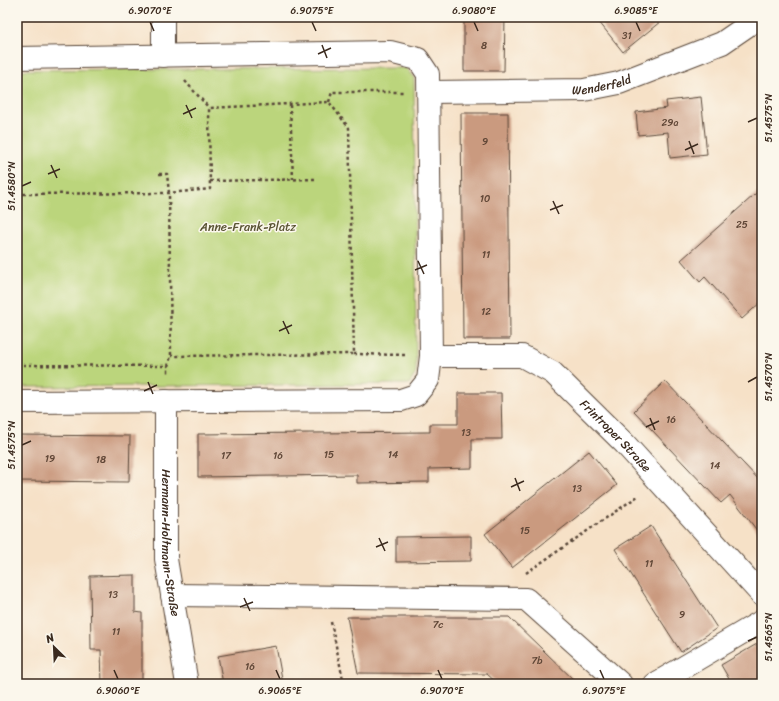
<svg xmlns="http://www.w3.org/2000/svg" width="779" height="701" font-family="Sriracha,sans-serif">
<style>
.green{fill:#bbd57b;stroke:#7b804c}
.building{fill:#ca9a7f}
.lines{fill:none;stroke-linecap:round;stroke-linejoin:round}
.minor-casing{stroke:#574537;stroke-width:24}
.path{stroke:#574537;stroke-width:2.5;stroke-dasharray:3 3;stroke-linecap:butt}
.minor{stroke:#fff;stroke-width:22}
.ticks{fill:none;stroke:#3b2a1e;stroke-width:1.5}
.labels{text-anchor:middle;stroke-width:3;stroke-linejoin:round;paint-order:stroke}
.number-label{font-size:10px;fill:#5f4636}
.street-label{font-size:12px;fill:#3b2a1e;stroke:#fbf7ec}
.park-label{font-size:12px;fill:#5b5535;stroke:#fbf7ec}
.neatline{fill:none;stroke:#3b2a1e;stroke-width:1.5}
.ticks-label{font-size:10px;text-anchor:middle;fill:#3b2a1e}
</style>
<rect width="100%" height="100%" fill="#fbf7ec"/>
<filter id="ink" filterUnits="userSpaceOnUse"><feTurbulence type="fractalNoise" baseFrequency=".025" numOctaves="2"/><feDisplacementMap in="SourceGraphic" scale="8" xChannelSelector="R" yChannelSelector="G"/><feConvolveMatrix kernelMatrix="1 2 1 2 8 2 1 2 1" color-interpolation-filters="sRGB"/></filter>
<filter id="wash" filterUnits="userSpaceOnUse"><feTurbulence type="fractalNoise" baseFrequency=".012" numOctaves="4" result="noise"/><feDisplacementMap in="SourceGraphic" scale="16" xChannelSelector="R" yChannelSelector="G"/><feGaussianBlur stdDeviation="0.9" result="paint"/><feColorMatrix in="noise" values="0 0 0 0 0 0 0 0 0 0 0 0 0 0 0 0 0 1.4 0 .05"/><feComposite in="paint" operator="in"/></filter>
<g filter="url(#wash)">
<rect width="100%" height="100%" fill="#f6e1c7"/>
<path class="green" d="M 406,68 L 414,78 L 416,373 L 409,384 L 17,387 L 17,70 Z"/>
<g id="blocks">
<path class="building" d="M 464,17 L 505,17 L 504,71 L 464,71 Z
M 595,17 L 666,17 L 623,52 Z
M 701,97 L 707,154 L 670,158 L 668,132 L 638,135 L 636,112 L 667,108 L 666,101 Z
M 461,113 L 508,113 L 510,339 L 463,339 Z
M 762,188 L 762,301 L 742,319 L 705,277 L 700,282 L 681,260 Z
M 665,381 L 762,483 L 762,537 L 730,495 L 721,503 L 634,411 Z
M 458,393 L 501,393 L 502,439 L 472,439 L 472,468 L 429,469 L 429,482 L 357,483 L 357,475 L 198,477 L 198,434 L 430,432 L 430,424 L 458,424 Z
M 17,435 L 130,436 L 129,482 L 17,481 Z
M 589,451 L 617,485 L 512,568 L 485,534 Z
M 651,526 L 717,628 L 681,652 L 615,549 Z
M 471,536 L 471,561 L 396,562 L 396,537 Z
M 135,575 L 135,612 L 142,613 L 142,684 L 102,684 L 101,650 L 91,650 L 90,576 Z
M 347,617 L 509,617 L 578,684 L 498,684 L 487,674 L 358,673 Z
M 762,641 L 762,684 L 732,684 L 721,665 Z
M 276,646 L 283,684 L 223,684 L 218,656 Z"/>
</g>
</g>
<g filter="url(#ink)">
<use href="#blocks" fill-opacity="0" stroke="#574537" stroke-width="1"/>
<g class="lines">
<g class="minor-casing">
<g id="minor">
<path d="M 163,17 L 163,56"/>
<path d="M 17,58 L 390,52 L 418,59 L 428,74 L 431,356 L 428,380 L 416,395 L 401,400 L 17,402"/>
<path id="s1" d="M 429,92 L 584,90 L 619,83 L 722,43 L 760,17"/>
<path id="s2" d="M 431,356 L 522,356 L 553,373 L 625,444 L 762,595"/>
<path id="s3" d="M 166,401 L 166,559 L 187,684"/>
<path d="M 172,595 L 526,599 L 621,684"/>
<path d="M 655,684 L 762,621"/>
</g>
</g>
<path class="path" d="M 185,81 L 209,108
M 329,102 L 332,92 L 403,92
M 290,105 L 293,179
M 159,174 L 167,174 L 169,193 L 171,356 L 168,366 L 168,375
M 210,181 L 316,179
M 17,194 L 169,193 L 210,189 L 209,108 L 329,102 L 349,128 L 354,354 L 171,356
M 354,354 L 406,355
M 17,365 L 168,366
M 526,573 L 638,496
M 331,622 L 344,684"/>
<use href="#minor" class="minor"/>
</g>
</g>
<path class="ticks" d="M 150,22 L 154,31M 312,22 L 316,31M 474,22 L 478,31M 636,22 L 640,31M 322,45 L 327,58M 318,54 L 331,48M 186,105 L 192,118M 183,114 L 196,108M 748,122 L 757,118M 689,141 L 694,154M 685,150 L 698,144M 51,165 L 57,178M 48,174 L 60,169M 22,186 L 31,182M 553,201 L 559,214M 550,210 L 563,205M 418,261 L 424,274M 415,270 L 427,265M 283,321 L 289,334M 279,331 L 292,325M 148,382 L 153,394M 748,382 L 757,377M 144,391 L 157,385M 650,418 L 655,430M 646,427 L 659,421M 22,445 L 31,441M 515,478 L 520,491M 511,487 L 524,481M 379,538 L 385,551M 376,547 L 388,542M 244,598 L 250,611M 240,607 L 253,602M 748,641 L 757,637M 114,670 L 118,679M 276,670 L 280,679M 438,670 L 442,679M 600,670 L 604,679"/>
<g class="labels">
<g class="number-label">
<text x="627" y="39">31</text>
<text x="484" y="49">8</text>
<text x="670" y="126">29a</text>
<text x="485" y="145">9</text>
<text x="485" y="202">10</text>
<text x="742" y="228">25</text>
<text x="486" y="258">11</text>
<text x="486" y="315">12</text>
<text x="671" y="423">16</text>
<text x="466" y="436">13</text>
<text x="329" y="458">15</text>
<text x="393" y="458">14</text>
<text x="226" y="459">17</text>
<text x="278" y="459">16</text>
<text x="50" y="462">19</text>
<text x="101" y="463">18</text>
<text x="715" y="469">14</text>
<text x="577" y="492">13</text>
<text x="525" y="534">15</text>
<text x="649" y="567">11</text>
<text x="113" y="598">13</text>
<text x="682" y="618">9</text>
<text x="438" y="628">7c</text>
<text x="116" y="635">11</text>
<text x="537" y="664">7b</text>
<text x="250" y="670">16</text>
</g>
<g class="street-label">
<text dy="4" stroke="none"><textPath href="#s1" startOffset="173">Wenderfeld</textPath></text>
<text dy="4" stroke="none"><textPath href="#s2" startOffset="215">Frintroper Straße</textPath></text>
<text dy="4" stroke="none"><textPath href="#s3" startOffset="142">Hermann-Holtmann-Straße</textPath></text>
</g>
<g class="park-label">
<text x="248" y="231">Anne-Frank-Platz</text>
</g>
</g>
<rect width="779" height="701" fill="none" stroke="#fbf7ec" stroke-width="44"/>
<g transform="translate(54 647) rotate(336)" stroke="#fbf7ec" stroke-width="3" paint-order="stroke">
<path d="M0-3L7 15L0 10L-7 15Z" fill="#3b2a1e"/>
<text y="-6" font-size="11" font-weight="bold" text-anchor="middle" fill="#3b2a1e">N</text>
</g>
<rect x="22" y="22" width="735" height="657" class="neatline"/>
<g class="ticks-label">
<text x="150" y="14">6.9070°E</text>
<text x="312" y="14">6.9075°E</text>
<text x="474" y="14">6.9080°E</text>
<text x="636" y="14">6.9085°E</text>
<text transform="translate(768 118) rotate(-90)" y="4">51.4575°N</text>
<text transform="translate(11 186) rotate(-90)" y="4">51.4580°N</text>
<text transform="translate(768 377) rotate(-90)" y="4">51.4570°N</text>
<text transform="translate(11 445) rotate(-90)" y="4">51.4575°N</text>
<text transform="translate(768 637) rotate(-90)" y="4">51.4565°N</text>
<text x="118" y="694">6.9060°E</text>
<text x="280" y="694">6.9065°E</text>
<text x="442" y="694">6.9070°E</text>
<text x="604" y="694">6.9075°E</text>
</g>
</svg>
